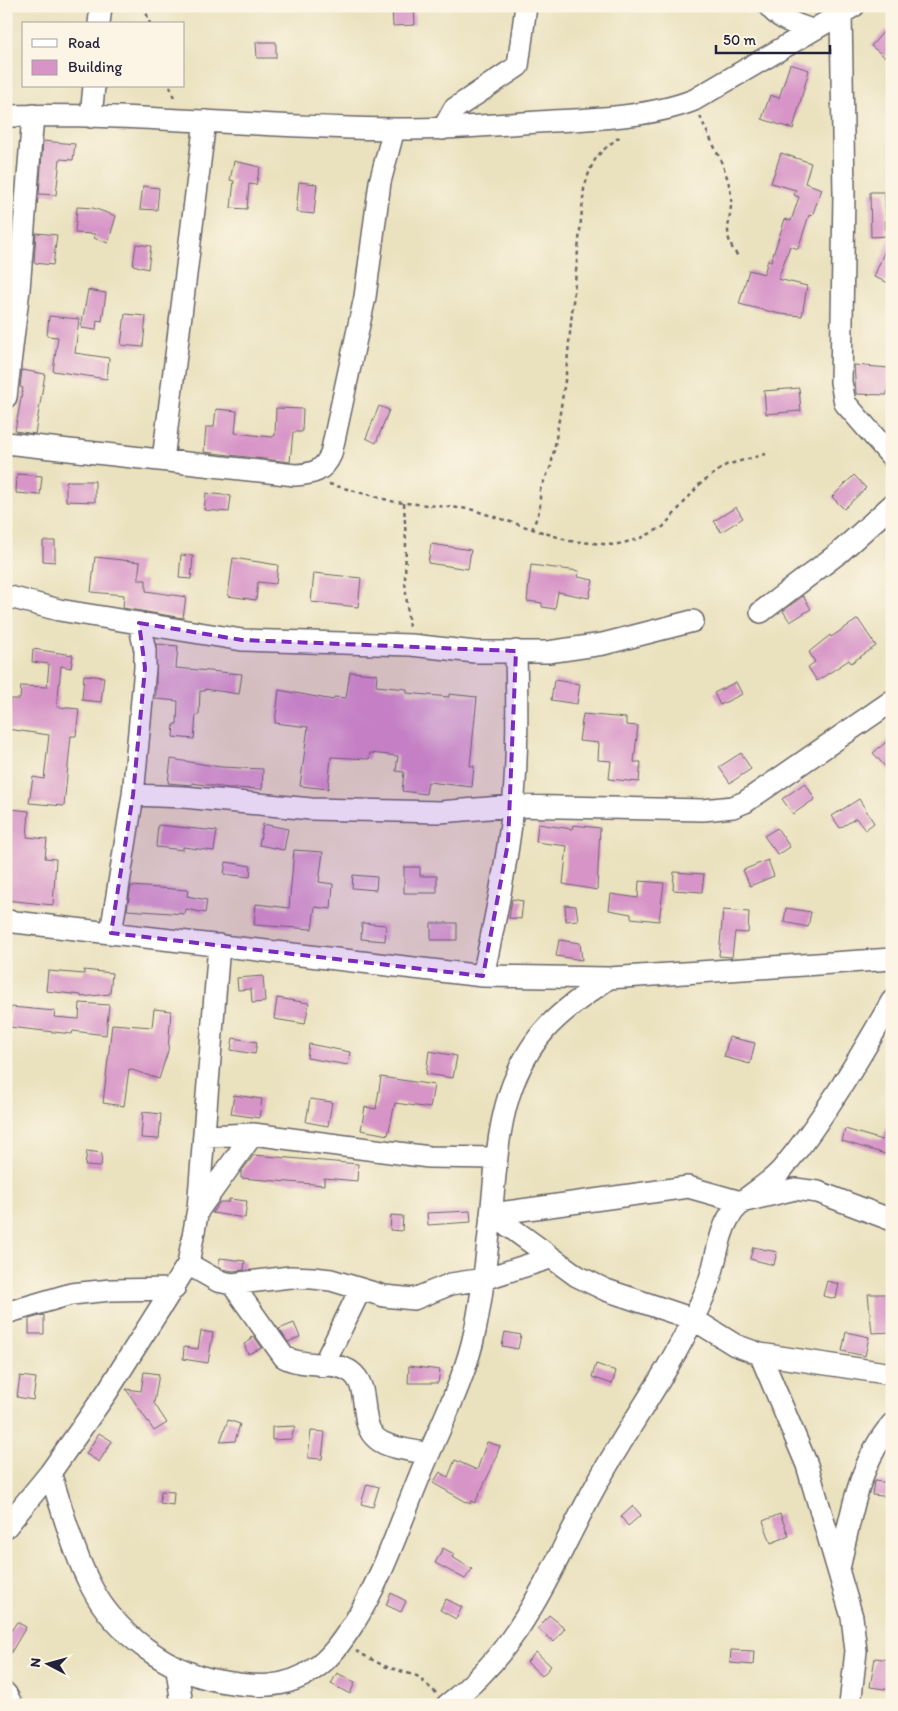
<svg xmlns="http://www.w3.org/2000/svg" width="898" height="1711" font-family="Itim,sans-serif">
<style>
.building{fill:#d794c7}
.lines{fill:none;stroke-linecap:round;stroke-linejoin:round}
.minor-casing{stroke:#686569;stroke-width:24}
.path{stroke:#686569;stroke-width:2.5;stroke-dasharray:4 4;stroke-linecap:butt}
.minor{stroke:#fff;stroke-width:21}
.marked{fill:#7b2cbf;fill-opacity:0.2;stroke:#7b2cbf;stroke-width:4;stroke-dasharray:10 6;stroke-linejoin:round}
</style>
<rect width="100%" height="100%" fill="#fcf5e5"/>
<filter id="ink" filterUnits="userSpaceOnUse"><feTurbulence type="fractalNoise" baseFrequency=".02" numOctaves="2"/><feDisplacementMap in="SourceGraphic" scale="10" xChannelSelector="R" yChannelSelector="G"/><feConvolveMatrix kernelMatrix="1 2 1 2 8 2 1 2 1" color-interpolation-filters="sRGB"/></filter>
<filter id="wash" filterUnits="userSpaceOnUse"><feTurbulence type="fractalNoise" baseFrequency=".0096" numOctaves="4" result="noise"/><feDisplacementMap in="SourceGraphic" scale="20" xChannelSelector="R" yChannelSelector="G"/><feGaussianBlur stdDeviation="1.12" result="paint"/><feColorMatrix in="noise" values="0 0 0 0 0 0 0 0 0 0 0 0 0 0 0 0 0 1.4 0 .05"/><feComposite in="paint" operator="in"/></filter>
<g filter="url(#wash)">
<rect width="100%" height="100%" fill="#eae1be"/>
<g id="blocks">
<path class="building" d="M 392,6 L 414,6 L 415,25 L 393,26 Z
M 885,30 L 892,36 L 892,49 L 885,57 L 871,46 Z
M 256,42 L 276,42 L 276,58 L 257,58 Z
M 790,64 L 809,70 L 793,129 L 762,119 L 770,95 L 779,98 Z
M 43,141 L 75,144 L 73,160 L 60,159 L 56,195 L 39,194 Z
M 781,153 L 811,163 L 805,183 L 822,189 L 812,216 L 809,215 L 798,249 L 790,246 L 778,279 L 807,286 L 802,316 L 780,314 L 739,304 L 749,270 L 764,274 L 768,260 L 771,261 L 785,219 L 791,221 L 799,197 L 794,195 L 796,190 L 771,183 Z
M 234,161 L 260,167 L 256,185 L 249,184 L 247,209 L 231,208 L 234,181 L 230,180 Z
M 299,182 L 317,184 L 314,214 L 296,212 Z
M 143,186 L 159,188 L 157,210 L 140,209 Z
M 870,192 L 885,192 L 886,236 L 871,237 Z
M 77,207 L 93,208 L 116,216 L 108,243 L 94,238 L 95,234 L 75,233 Z
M 36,233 L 57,235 L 53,265 L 34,263 Z
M 891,235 L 892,276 L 889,283 L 874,277 Z
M 136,244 L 151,246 L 148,269 L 133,265 Z
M 88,290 L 106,293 L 102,321 L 97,320 L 96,330 L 81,328 Z
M 125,314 L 146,316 L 143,347 L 121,345 Z
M 49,316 L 79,319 L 75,353 L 109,358 L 107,379 L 53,371 L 58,337 L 47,336 Z
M 854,365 L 889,368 L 887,395 L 856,394 Z
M 22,370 L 45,374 L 35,434 L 15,431 L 23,388 L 20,387 Z
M 799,388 L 801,411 L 766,414 L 764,391 Z
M 379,406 L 389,410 L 376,443 L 366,438 Z
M 276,408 L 303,409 L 302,432 L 293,432 L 290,462 L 204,452 L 206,427 L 214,427 L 216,409 L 237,411 L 235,433 L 272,437 L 275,435 Z
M 17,474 L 42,476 L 40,495 L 16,493 Z
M 854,475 L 866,488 L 844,509 L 832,497 Z
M 66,481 L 95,481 L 95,502 L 66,501 Z
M 206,493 L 231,496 L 229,512 L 204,510 Z
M 736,507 L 743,518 L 721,532 L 714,521 Z
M 43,541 L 55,541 L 55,562 L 43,561 Z
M 431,544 L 471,550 L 468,569 L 428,563 Z
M 181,555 L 193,556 L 191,579 L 179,578 Z
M 95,557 L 140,562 L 138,580 L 146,580 L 146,591 L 186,597 L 183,618 L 123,608 L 124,595 L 91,592 Z
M 233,558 L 278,565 L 276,584 L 258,582 L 256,600 L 228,596 Z
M 531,565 L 579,571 L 578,577 L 593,580 L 589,598 L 558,592 L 555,609 L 542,607 L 542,603 L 527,601 Z
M 314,573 L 361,578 L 358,607 L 311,602 Z
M 803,596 L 811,609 L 790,622 L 783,611 Z
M 858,619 L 876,646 L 851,663 L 849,660 L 817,681 L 808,667 L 815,662 L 809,652 L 830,635 L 831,637 Z
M 156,644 L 178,646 L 176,668 L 242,674 L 239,694 L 205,689 L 205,691 L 200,691 L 199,715 L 196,715 L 194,739 L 173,737 L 174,724 L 177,724 L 178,701 L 156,699 Z
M 33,649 L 73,655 L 71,668 L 61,666 L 57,707 L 79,709 L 76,736 L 71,736 L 64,806 L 29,803 L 33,777 L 44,779 L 49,735 L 7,729 L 10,699 L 20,699 L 21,686 L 47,687 L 49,664 L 32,662 Z
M 350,672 L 377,674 L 376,686 L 407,689 L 407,693 L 449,697 L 449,694 L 477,697 L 470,766 L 474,766 L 472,787 L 428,782 L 426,794 L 402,791 L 404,772 L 396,771 L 398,756 L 370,753 L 369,759 L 331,757 L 328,789 L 300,786 L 308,727 L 275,723 L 279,690 L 333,700 L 334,697 L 346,698 Z
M 84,675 L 104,677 L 101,702 L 82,700 Z
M 554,680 L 580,684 L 577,704 L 551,700 Z
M 736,682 L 742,694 L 720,705 L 714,693 Z
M 583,714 L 626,718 L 626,725 L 638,726 L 634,762 L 641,762 L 639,782 L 609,779 L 611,761 L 598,760 L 599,743 L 579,741 Z
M 892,737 L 892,774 L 873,753 Z
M 741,753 L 751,769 L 730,783 L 719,767 Z
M 171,759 L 221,767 L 263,769 L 262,789 L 228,788 L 192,783 L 192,785 L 168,783 Z
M 805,783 L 815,799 L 793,814 L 782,799 Z
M 859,799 L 874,823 L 865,830 L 856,818 L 840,828 L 832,816 Z
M 11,809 L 29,811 L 27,837 L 47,839 L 45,858 L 56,859 L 53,905 L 6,900 L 6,838 L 8,838 Z
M 263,824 L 288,829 L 284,850 L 259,845 Z
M 538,824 L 572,829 L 573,825 L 600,828 L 597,890 L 563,884 L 567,846 L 536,842 Z
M 158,825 L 217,831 L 214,851 L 183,847 L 183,850 L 156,847 Z
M 777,828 L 790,847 L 778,855 L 764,836 Z
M 294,850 L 323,852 L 319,882 L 333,884 L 331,909 L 315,907 L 312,929 L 254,925 L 256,904 L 289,908 Z
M 768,860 L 774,876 L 750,886 L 743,870 Z
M 226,862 L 251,866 L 250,877 L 224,874 Z
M 404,867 L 420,867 L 420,876 L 437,876 L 437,893 L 404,893 Z
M 674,872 L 704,874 L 702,892 L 673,890 Z
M 353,875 L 377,877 L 376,890 L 352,888 Z
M 639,881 L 664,883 L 659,921 L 631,918 L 631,914 L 609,910 L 611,894 L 638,898 Z
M 131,886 L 188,890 L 187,896 L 207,900 L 205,913 L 186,909 L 185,914 L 127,910 Z
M 512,899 L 523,901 L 521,919 L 509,918 Z
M 565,905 L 576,906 L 578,920 L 566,921 Z
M 786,908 L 811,912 L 808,927 L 784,922 Z
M 723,910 L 749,912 L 748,933 L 735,932 L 732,957 L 719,956 Z
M 362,923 L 386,925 L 385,941 L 361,939 Z
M 431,923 L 457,923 L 457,940 L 431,940 Z
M 559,940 L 580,943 L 582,960 L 556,956 Z
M 84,970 L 112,973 L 110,994 L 81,997 L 81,995 L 46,991 L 48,971 L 84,974 Z
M 263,976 L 265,1002 L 252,1003 L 251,989 L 238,990 L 237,978 Z
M 277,998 L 309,1003 L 305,1024 L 274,1019 Z
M 80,1003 L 109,1005 L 106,1035 L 73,1031 L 72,1034 L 9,1027 L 11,1007 L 55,1011 L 54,1017 L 79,1019 Z
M 154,1009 L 171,1011 L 168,1051 L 159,1079 L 129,1069 L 124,1106 L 103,1103 L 112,1024 L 152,1027 Z
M 729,1037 L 755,1043 L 750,1064 L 724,1057 Z
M 233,1038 L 257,1042 L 255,1054 L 231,1050 Z
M 309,1044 L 350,1052 L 348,1065 L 307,1058 Z
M 429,1051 L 457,1056 L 453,1078 L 426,1074 Z
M 381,1077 L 434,1085 L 430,1108 L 395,1103 L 388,1135 L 361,1130 L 365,1107 L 376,1109 Z
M 234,1095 L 262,1099 L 259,1118 L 231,1114 Z
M 310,1099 L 332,1102 L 328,1126 L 306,1122 Z
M 143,1112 L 161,1114 L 159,1139 L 141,1138 Z
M 890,1118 L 892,1118 L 892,1156 L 842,1141 L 845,1129 L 882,1140 Z
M 87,1151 L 102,1153 L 101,1167 L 85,1166 Z
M 254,1155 L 358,1164 L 357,1181 L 324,1178 L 324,1185 L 241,1178 L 241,1172 Z
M 229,1199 L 247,1201 L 245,1218 L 212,1213 L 220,1202 L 229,1202 Z
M 470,1211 L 471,1222 L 428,1225 L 427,1213 Z
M 391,1215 L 403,1216 L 402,1231 L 390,1230 Z
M 753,1247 L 777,1252 L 774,1265 L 750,1259 Z
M 220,1258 L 245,1261 L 244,1270 L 233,1271 L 222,1269 L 219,1267 Z
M 827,1281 L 839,1284 L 836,1299 L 823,1296 Z
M 868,1294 L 892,1294 L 892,1332 L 872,1333 Z
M 44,1315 L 44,1334 L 29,1334 L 29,1319 Z
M 294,1323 L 300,1337 L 288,1342 L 279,1329 Z
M 201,1331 L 213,1333 L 208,1363 L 183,1359 L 184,1347 L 198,1349 Z
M 505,1332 L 521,1335 L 518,1349 L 502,1346 Z
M 846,1332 L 869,1337 L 865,1356 L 842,1351 Z
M 254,1336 L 262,1348 L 248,1354 L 244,1344 L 251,1340 L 250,1338 Z
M 596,1364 L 616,1371 L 612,1384 L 592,1377 Z
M 409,1366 L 440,1370 L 438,1383 L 408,1383 Z
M 144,1372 L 159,1374 L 154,1403 L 167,1423 L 154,1431 L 126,1389 L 141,1391 Z
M 20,1376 L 36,1378 L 33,1400 L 17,1397 Z
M 228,1420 L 240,1424 L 235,1441 L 220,1442 Z
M 295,1426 L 291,1439 L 272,1440 L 272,1427 Z
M 311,1431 L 325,1432 L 322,1459 L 308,1458 Z
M 99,1433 L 112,1441 L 99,1462 L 86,1454 Z
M 487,1442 L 500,1446 L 490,1472 L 475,1503 L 471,1501 L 470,1504 L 433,1483 L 440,1472 L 448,1477 L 455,1460 L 477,1470 Z
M 874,1481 L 892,1483 L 892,1497 L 872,1495 Z
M 367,1484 L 379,1487 L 373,1507 L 361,1504 Z
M 161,1491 L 174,1492 L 173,1505 L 160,1503 Z
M 633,1506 L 641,1515 L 628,1526 L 621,1517 Z
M 780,1514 L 789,1536 L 771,1543 L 763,1521 Z
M 443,1548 L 454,1554 L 452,1557 L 472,1569 L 465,1579 L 435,1563 Z
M 391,1593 L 406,1601 L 401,1612 L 386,1605 Z
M 446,1599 L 462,1607 L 456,1619 L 440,1610 Z
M 549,1615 L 565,1628 L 554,1642 L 538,1629 Z
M 17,1622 L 26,1627 L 6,1661 L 6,1638 Z
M 731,1650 L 754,1651 L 753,1665 L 730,1663 Z
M 536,1652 L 551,1666 L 542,1676 L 527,1662 Z
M 875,1658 L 892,1660 L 892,1690 L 870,1687 Z
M 337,1673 L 355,1682 L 350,1694 L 331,1684 Z"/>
</g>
</g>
<g filter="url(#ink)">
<use href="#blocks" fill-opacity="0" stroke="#686569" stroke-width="1"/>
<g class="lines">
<g class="minor-casing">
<path id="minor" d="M 769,6 C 779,20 796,24 811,30
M 841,13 L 844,194 L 841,382 L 845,403 L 892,457
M 99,24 L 101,6
M 6,116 C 136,113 265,128 394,129 C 442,130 490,125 538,122 C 586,119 649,118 694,100 L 854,6
M 91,117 L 94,86
M 443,129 L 454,109 L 518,66 L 526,6
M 6,397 L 19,289 L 33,115
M 6,443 L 295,475 C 313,474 324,471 331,454 L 365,297 L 380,182 L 394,129
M 163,460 L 205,121
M 6,596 L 59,610 L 242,640 L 411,645 L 475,652 L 548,652 L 603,644 L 693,621
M 761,612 L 840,552 L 892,505
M 133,795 L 184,797 L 311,809 L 440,812 L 513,806 L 703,810 L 733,807 L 745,802 L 892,701
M 6,921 L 483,976 L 609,978 L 892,959
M 111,933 L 133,795 L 145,668 L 145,650 L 139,623
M 483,976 C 495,920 507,864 513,807 C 518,756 517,703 516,651
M 205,1136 L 253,1134
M 199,1209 L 253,1134 L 429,1157 L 496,1158
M 492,1214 L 577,1276 L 606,1290 L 693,1319 L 735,1345 L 760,1354 L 892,1374
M 492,1214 L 688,1187 L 741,1202 L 795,1189 L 818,1192 L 892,1220
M 188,1264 L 218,1281 L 232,1284 L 290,1277 L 313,1278 L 331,1280 L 384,1296 L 414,1299 L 451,1284 L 484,1279 L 550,1258
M 232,1284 L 284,1357 C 304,1368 334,1360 351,1372 C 372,1387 357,1423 377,1439 C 389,1449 413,1450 428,1454
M 6,1313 L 71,1294 L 111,1290 L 174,1289
M 760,1354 L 807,1465 L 852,1617 L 856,1651 L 850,1705
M 323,1366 L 360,1290
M 50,1473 C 63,1511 73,1552 92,1588 C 116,1634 169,1672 219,1681 C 253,1687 285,1690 314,1669 C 330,1659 342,1641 352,1626 C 386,1573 403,1513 428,1456 C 446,1414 466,1375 475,1331 C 483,1293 487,1254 491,1215 C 496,1172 497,1125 513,1084 C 535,1028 563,1011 609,978
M 6,1527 L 50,1473 L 107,1392 L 188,1264 L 198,1209 L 219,945
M 839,1569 C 850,1520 858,1463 892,1424
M 177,1669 L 182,1705
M 6,1694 L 12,1705
M 447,1705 C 525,1646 550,1568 595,1487 C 627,1428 667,1375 695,1315 C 702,1301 708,1287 712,1272 C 717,1254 719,1235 728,1219 C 741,1196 767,1188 783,1168 C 825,1117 859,1059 892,1001"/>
</g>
<path class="path" d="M 144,6 L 150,24
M 170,86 L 175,101
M 700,116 C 711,143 727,166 731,195 C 733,220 719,235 739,257
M 329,484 L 395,502 L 470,509 L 570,541 L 614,545 L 639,539 L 663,527 L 700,484 L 726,465 L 766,454
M 404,503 L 406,543 L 405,581 L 409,628
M 532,530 L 540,509 L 540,490 L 551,466 L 555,445 L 566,374 L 584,189 C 593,157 596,155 622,135
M 356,1651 L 384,1666 L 417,1676 L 436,1693"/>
<use href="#minor" class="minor"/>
</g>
</g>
<path class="marked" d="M 139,623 L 242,640 L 516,651 L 508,843 L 483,976 L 111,933 L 133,795 L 145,668 Z"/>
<rect width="898" height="1711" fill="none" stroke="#fcf5e5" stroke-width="25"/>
<rect x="22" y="22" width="162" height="65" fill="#fcf5e5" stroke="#a5a1a1"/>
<rect x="32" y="39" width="25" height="8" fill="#ffffff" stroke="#a5a1a1"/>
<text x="68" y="48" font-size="15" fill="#22223b">Road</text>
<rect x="32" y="60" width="25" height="15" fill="#d794c7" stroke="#a5a1a1"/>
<text x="68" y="72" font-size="15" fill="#22223b">Building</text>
<g transform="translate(48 1664) rotate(276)" stroke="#fcf5e5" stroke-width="4" paint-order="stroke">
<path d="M0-4L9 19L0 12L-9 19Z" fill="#22223b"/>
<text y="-8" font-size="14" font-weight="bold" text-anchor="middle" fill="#22223b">N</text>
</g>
<path d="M716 45v8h114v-8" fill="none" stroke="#22223b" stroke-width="2.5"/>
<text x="723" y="45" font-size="15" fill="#22223b" stroke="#fcf5e5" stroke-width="4" paint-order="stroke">50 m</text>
</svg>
